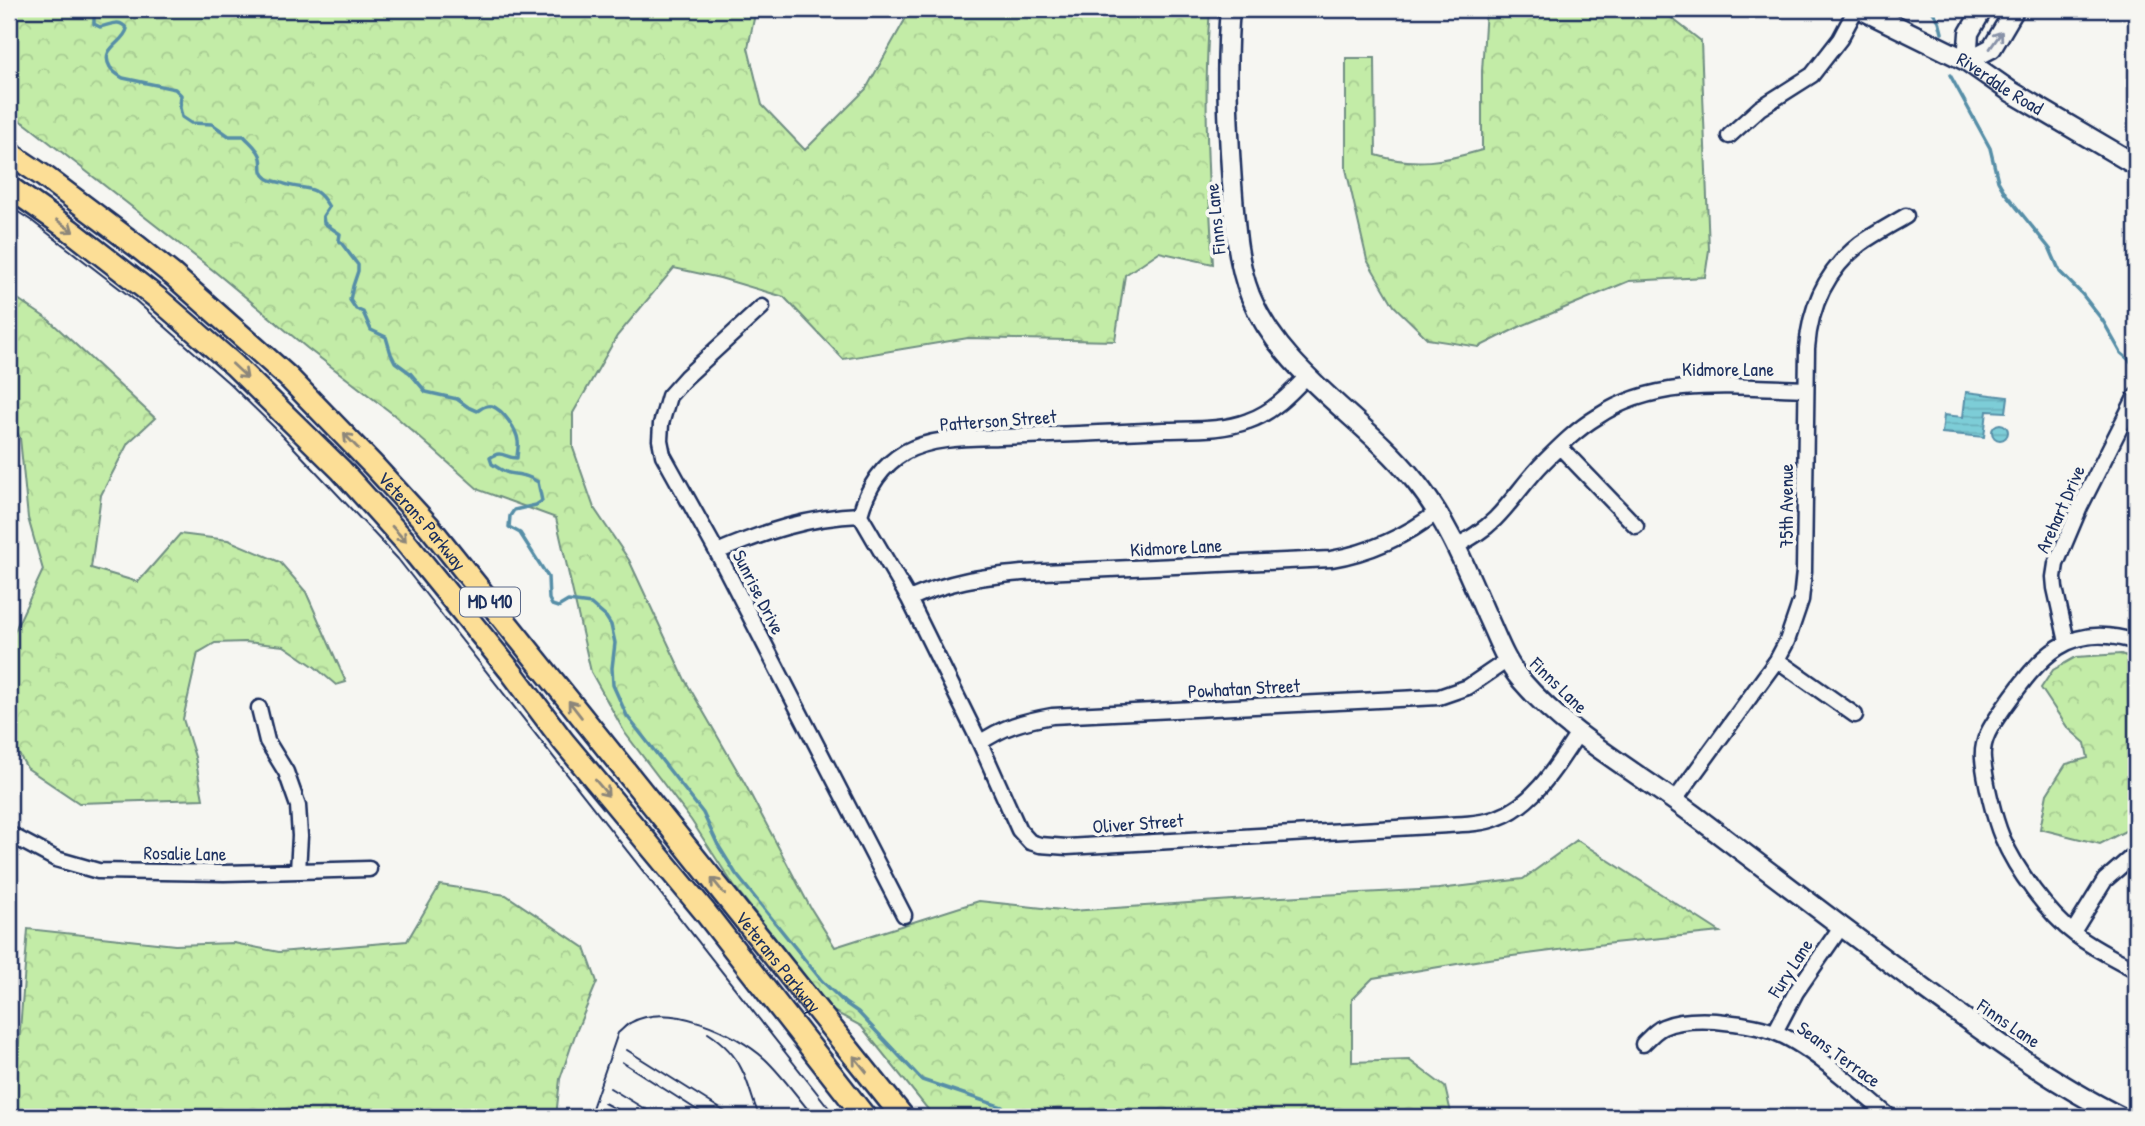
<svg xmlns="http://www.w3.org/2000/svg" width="2145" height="1126" font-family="'Patrick Hand',sans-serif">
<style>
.forest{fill:url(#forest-crowns);stroke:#6f8e82;stroke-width:2}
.water{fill:url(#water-rules);stroke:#568ea7;stroke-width:2}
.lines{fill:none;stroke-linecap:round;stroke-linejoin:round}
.stream{stroke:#568ea7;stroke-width:3.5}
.minor-casing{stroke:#1b2f5e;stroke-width:19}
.tertiary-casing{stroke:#1b2f5e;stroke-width:23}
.secondary-casing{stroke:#1b2f5e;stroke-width:24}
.primary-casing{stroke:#1b2f5e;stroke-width:26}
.minor{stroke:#f6f6f2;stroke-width:14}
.tertiary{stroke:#f6f6f2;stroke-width:18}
.secondary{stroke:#f6f6f2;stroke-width:19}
.primary{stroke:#fcde96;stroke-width:21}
.tram{stroke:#1b2f5e;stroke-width:2}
.oneway{stroke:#8892a8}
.oneway2{stroke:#8c867a}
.labels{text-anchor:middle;stroke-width:7;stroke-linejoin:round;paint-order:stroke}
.shield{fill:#f6f6f2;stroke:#5d6b8a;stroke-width:2}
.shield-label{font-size:18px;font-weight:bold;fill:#1b2f5e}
.street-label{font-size:19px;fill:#1b2f5e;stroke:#f6f6f2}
</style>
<defs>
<pattern id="forest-crowns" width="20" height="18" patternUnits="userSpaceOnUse" patternTransform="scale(1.75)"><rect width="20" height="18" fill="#c3eca7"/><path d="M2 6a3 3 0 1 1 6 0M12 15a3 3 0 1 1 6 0" fill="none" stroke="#a7cb92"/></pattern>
<pattern id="water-rules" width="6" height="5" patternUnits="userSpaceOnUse" patternTransform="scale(1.75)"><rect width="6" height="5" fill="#7dcdd7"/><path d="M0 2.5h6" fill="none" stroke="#6bb0bb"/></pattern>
</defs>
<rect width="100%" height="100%" fill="#f6f6f2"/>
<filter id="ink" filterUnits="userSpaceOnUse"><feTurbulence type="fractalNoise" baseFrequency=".0143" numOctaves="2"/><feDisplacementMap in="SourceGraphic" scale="14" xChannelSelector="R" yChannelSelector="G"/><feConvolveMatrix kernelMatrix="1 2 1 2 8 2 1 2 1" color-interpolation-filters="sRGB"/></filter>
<g filter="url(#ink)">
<path class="forest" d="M 9,9 L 756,9 L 748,48 L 762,105 L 805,150 L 866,89 L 911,9 L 1210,9 C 1203,93 1208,179 1213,264 L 1159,252 L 1125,275 L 1115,341 L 968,338 L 843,359 L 784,297 L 720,278 L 674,268 L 617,336 L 573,413 L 573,448 L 594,508 L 629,560 L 685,680 L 744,782 L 810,907 L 835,947 L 979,901 L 1071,911 L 1262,898 L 1439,889 L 1523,879 L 1577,840 L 1720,932 L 1613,943 L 1481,960 L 1373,978 L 1352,999 L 1352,1062 L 1409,1060 L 1445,1087 L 1452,1117 L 934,1117 L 861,1026 L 833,1011 L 734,886 L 691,820 L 625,733 L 591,672 L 556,518 L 479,490 L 393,414 L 307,348 L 214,271 L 27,125 L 9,114 Z
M 1486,9 L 1660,9 L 1701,41 L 1709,250 L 1705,277 L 1629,281 L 1519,327 L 1479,347 L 1428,339 L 1394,306 L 1367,260 L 1346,169 L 1346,58 L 1375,58 L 1376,155 C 1414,167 1445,161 1482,150 L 1482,71 Z
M 9,293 L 49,320 L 155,418 L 128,443 L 101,495 L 91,568 L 138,582 L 180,534 L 228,540 L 280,562 L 306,592 L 346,682 L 336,685 L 315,667 L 284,646 L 245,642 L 215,643 L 198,653 L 183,719 L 195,757 L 203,799 L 79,803 L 27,768 L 9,737 L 9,643 L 43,570 L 28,518 L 20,438 L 9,416 Z
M 2121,654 L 2136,660 L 2136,822 L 2135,826 L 2100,844 L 2040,829 L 2047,794 L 2066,764 L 2088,758 L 2085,743 L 2067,727 L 2041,688 L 2053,670 L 2076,657 Z
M 440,885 L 506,895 L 585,948 L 597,982 L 576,1032 L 560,1079 L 556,1117 L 11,1117 L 9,1116 L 9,1090 L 18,1055 L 28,929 L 175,945 L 234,943 L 279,952 L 407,941 Z"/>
<path class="water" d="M 1966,392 L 2008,397 L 2006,412 L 1987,411 L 1984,437 L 1942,433 L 1944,415 L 1963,417 Z
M1992 432a8 8 0 1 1 16 0a8 8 0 1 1-16 0Z"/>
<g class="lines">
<path class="stream" d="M 97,9 L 94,17 L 94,24 L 100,27 C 111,25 119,18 127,29 C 124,43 99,48 110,67 C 114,73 118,75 123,78 L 175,89 L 181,95 L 180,108 L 182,117 L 191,123 L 212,124 L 229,136 L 244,136 C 250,143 259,149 261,158 C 263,166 259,172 267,178 C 272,182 277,181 282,183 C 305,192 314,181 329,207 L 323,216 L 324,223 L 340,234 L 339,240 L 358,265 L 358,271 L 353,286 L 350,300 L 356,309 L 363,312 L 371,330 L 386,337 L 391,354 L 395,362 L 410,373 L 426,392 L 457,399 L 468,407 L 477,411 C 481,409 486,404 492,406 C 503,410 517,430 518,441 C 519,446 517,453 517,458 C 504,458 502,449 490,458 L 492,464 C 497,467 503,472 509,473 C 520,475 528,475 538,482 L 542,501 L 536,505 L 514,510 L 510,516 L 509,527 L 520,533 L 548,577 L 549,599 L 552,605 L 558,607 L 568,601 L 591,604 L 606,617 L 611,625 L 615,643 L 612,668 L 613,685 L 627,716 L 703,813 L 718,845 L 736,874 L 822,981 L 845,1003 L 858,1012 L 922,1080 L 1002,1107 L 1024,1117
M 1931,9 L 1939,21 L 1942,33
M 1950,75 L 1990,148 L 1998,181 L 2005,193 L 2050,249 L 2060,272 L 2082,294 L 2103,321 L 2121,353 L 2136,366
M 1114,1117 L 1124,1117"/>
<g class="minor-casing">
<path id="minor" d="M 1729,136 L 1760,108 L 1812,75 L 1840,39 L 1856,9
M 762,307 L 686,377 L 669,396 L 661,424 L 660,440 L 663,455 L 717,552 L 904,915
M 1560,447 L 1636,526
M 860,515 L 909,599 L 980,743 L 1019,830 L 1030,842 L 1040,845 L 1067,847 L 1448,825 C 1464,824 1482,824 1497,818 C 1534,805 1558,764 1579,732
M 860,515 C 867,489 881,466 905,452 C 933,437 969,438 999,437 C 1054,435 1109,433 1164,430 C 1192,429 1222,431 1248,421 C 1272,413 1290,394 1307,376
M 1455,547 C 1469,539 1483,531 1495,519 C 1513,501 1526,480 1544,462 C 1560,446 1577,429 1597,417 C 1658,376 1736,387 1806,389
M 717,552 C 764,532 808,517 860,515
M 909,599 C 950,581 979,577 1022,573 L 1331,559 C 1368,553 1407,536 1437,512
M 2067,642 L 2055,588 L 2054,577 L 2056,564 L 2080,507 L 2136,396
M 2136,642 C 2069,620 2040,657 2005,706 C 1994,722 1981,738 1983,759 C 1985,780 1994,818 2002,837 C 2016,870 2048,914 2076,935 C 2094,949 2116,959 2136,970
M 1777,660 L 1855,715
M 259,708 L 267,741 L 286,772 L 298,806 L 300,836 L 298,871
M 980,743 C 1002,727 1024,721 1052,716 L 1439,697 L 1468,687 L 1506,661
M 1675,800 L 1777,660 L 1787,641 L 1801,600 L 1804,571 L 1807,348 C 1810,307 1826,271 1860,244 C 1874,234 1891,225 1906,216
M 9,834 L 56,859 L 98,871 L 224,873 L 369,869
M 2073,932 L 2105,880 L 2136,853
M 1775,1032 L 1796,992 L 1841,927
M 1643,1044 C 1649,1038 1656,1030 1663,1027 C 1679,1020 1699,1020 1716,1021 C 1735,1023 1756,1025 1774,1032 C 1810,1045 1860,1092 1890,1117"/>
</g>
<g class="tertiary-casing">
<path id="tertiary" d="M 1230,9 C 1225,67 1228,125 1232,183 C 1235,221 1236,259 1250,295 C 1282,374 1363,416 1415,481 C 1447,520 1466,568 1486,614 C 1497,637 1504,660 1521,680 C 1568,735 1637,772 1694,815 C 1769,872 1843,928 1918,984 C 1983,1032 2049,1081 2121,1117
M 1967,61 L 1992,48 L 2015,9
M 1967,61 L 1969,33 L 1983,9"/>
</g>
<g class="secondary-casing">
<g id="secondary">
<path id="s1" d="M 1861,9 L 1967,61 L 2010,91 L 2136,165"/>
</g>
</g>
<g class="primary-casing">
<g id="primary">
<path id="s2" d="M 9,153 L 45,177 L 138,247 L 173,275 L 288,377 L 373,465 L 428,525 L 903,1117"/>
<path d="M 9,187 L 70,230 L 156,297 L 234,365 L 341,470 L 404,540 L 512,673 L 563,741 L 705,912 L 865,1117"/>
</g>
</g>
<use href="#minor" class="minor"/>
<use href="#tertiary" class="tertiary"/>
<use href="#secondary" class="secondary"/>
<use href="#primary" class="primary"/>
<path class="tram" d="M 9,206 L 32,221 L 136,301 L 230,384 L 280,433 L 398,559 L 836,1117
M 708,1033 C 722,1042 735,1055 742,1070 C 750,1085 752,1102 760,1117
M 627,1050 L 727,1113 L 731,1117
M 622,1062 L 708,1117
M 610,1088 L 658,1117
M 604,1103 L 631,1117
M 589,1117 L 618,1033 C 622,1030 626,1025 630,1023 C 669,1001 735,1032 765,1059 C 783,1076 798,1098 814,1117"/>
</g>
<defs><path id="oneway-shaft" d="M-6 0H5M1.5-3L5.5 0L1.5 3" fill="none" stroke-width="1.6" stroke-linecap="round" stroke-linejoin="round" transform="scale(1.75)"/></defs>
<use class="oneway" href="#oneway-shaft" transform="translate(1996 40) rotate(-55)"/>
<g class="oneway2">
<use href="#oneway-shaft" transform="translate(65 226) rotate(36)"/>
<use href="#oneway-shaft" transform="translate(240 371) rotate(43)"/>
<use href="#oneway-shaft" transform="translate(351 441) rotate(-134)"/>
<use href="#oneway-shaft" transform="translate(399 534) rotate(48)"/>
<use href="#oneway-shaft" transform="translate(575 709) rotate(-128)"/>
<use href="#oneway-shaft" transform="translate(602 788) rotate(50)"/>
<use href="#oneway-shaft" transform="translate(718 886) rotate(-129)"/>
<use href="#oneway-shaft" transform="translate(860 1064) rotate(-129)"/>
</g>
</g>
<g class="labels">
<rect class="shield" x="460" y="587.5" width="60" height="29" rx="5"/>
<g class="shield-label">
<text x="490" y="608">MD 410</text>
</g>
<g class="street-label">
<text dy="7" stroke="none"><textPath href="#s1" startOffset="158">Riverdale Road</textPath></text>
<text transform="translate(1215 219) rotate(-96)" y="7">Finns Lane</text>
<text x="1728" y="376">Kidmore Lane</text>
<text transform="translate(998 420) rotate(-4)" y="7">Patterson Street</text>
<text transform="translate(1786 506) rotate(-90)" y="7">75th Avenue</text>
<text transform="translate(2060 509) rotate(-66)" y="7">Arehart Drive</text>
<text dy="7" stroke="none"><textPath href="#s2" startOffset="555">Veterans Parkway</textPath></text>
<text transform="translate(1176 547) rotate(-3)" y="7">Kidmore Lane</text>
<text transform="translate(759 592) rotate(63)" y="7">Sunrise Drive</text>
<text transform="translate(1559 685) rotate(44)" y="7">Finns Lane</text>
<text transform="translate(1244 688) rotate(-3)" y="7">Powhatan Street</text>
<text transform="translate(1138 823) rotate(-4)" y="7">Oliver Street</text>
<text transform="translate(185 853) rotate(1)" y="7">Rosalie Lane</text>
<text dy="7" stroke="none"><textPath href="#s2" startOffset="1122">Veterans Parkway</textPath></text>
<text transform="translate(1790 968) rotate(-57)" y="7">Fury Lane</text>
<text transform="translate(2009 1023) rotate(34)" y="7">Finns Lane</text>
<text transform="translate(1839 1054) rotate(36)" y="7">Seans Terrace</text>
</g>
</g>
<rect width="2145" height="1126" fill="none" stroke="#f6f6f2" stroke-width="35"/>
<rect x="18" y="18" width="2110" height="1091" fill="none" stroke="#1b2f5e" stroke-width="2.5" filter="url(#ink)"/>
</svg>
